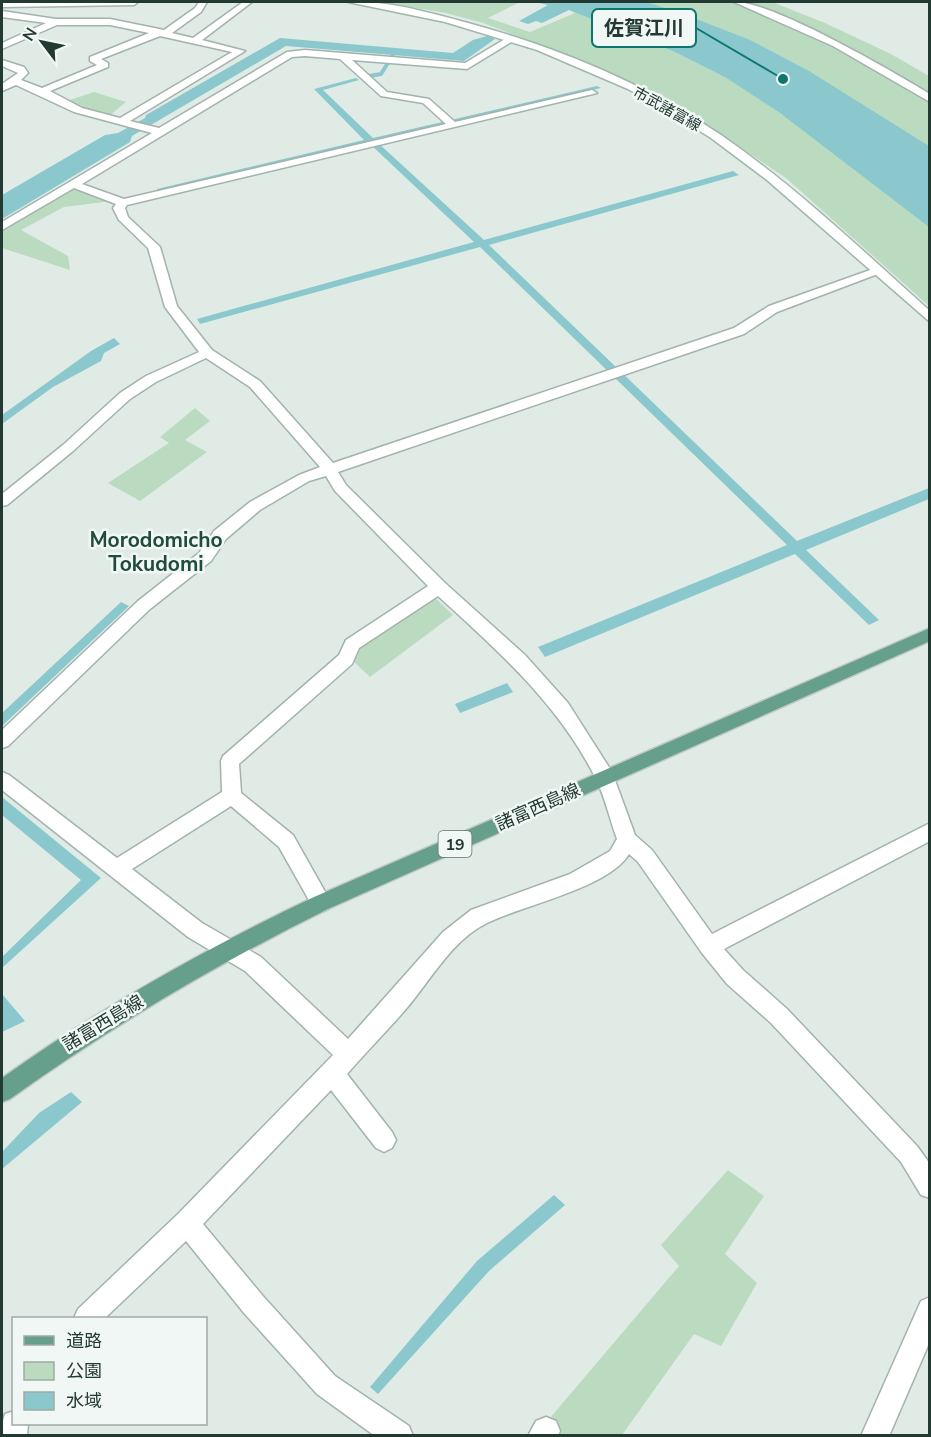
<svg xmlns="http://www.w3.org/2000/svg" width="931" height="1437" font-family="'Nunito Sans','Noto Sans JP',sans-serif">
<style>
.green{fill:#badbc0}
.water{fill:#8ac8ce}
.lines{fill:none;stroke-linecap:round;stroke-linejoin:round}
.stream{stroke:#8ac8ce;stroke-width:4}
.street-casing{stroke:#a3b2ac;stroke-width:3}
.secondary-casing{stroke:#a0b6ac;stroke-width:3}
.primary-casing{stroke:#c1c8c6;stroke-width:3}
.street{fill:#fff;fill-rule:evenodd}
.secondary{fill:#fff;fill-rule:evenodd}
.primary{fill:#669f8c;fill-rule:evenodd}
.labels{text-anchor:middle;stroke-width:5;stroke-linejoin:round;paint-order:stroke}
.far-street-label{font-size:15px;fill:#223a32;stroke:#f1f7f4}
.shield{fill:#f1f7f4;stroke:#60736c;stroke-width:1.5}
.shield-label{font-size:16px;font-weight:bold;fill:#223a32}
.street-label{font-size:18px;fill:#223a32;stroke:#f1f7f4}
.quarter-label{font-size:21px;font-weight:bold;fill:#1f4c3d;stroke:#f1f7f4}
.leader{fill:none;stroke:#0f766e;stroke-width:2}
.callout-dot{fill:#0f766e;stroke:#f1f7f4;stroke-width:2}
.callout{fill:#f1f7f4;stroke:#0f766e;stroke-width:2}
.callout-label{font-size:20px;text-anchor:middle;font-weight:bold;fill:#223a32}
</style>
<rect width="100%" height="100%" fill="#e0ebe5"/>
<path class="green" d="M 381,2 L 520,2 L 488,18 L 530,32 L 575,13 L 569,10 L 678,45 L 929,212 L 929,306 L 786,178 L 677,105 L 594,65 L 483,23 L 446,13 Z
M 631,2 L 772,2 L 825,23 L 891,54 L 929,76 L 929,156 Z
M 94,92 L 126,102 L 109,116 L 64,102 Z
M 71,189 L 112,201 L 64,207 L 21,230 L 68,256 L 70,270 L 2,248 L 2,231 Z
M 195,408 L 210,421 L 185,440 L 207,452 L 140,501 L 108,483 L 169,443 L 160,437 Z
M 433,596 L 453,615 L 370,677 L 353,661 L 359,645 Z
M 728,1170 L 764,1196 L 725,1254 L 757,1283 L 721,1346 L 694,1334 L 622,1435 L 560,1435 L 562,1432 L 550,1418 L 679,1266 L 661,1245 Z"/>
<path class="water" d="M 535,2 L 647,2 L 686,15 L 750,40 L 809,71 L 929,146 L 929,227 L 780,113 L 725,77 L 673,51 L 569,10 L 542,23 L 536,21 L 528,24 L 519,21 L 548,5 Z
M 487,36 L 495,39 L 464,61 L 286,46 L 132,136 L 130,142 L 2,219 L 2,195 L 105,135 L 118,133 L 145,118 L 146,115 L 280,38 L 453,53 L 473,40 Z
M 356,78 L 359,80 L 323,90 L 373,138 L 597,86 L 601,88 L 377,142 L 484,240 L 733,171 L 739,175 L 489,245 L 797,541 L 929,488 L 929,499 L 806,550 L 879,620 L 869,625 L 795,554 L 545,657 L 538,647 L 787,545 L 480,247 L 200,324 L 197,319 L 474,242 L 369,143 L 159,193 L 157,189 L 364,140 L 314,89 Z
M 114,338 L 120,344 L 104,353 L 101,361 L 53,387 L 2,424 L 2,415 L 91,351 Z
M 121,602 L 129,606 L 2,726 L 2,713 Z
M 507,683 L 513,692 L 460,713 L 455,704 Z
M 2,797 L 101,878 L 2,968 L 2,957 L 81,880 L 2,815 Z
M 2,994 L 25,1021 L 2,1032 Z
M 71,1092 L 82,1102 L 2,1169 L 2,1152 L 39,1113 Z
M 554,1195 L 565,1205 L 489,1271 L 378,1394 L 370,1387 L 477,1261 Z"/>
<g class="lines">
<path class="stream" d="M 363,77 L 381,74 L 393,55"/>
<g class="street-casing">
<path id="street" d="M 199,2 L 207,2 L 201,12 L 172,33 L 193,38 L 243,2 L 252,2 L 202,40 L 245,51 L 130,121 L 159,128 L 287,52 L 305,50 L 465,63 L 510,36 L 515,39 L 513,41 L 467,69 L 352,60 L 387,92 L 429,99 L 455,122 L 592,90 L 597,93 L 127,205 L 125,208 L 128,217 L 160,247 L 177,306 L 212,350 L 260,381 L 333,463 L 734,328 L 769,306 L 873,269 L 883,272 L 777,312 L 744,334 L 338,472 L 346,485 L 445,583 L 525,655 L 568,703 L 612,772 L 635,835 L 652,850 L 712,934 L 930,823 L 930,841 L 724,949 L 743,970 L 787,1009 L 917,1146 L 930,1164 L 930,1198 L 921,1195 L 901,1162 L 771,1023 L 727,984 L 702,953 L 638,862 L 629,854 C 609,888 523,905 487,923 C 452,940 430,981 406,1009 C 387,1031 366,1052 347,1074 L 392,1132 L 396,1140 L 392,1148 L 384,1152 L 376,1148 L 331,1090 L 203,1224 L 262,1295 L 335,1376 L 409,1426 L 413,1436 L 375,1436 L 317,1394 L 244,1313 L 186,1241 L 105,1318 L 74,1318 L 78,1309 L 178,1214 L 333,1055 L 245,971 L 188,937 L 2,790 L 2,772 L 9,775 L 117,858 L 222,792 L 221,761 L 223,756 L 339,655 L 346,640 L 428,586 L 335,491 L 326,476 L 309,481 L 260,510 L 226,539 L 211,561 L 150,609 L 8,746 L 2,748 L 2,730 L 138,601 L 199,553 L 214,531 L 250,502 L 299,475 L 320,467 L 250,387 L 206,358 L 156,382 L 130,399 L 73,451 L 7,505 L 2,506 L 2,494 L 63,445 L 120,393 L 146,376 L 199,352 L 165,307 L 148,248 L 119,220 L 113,208 L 116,204 L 74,188 L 2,230 L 2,222 L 152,133 L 74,112 L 16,85 L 2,91 L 2,84 L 18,73 L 2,66 L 2,60 L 24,67 L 28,73 L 21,80 L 42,88 L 97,65 L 90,61 L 90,57 L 149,33 L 110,25 L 57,25 L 2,49 L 2,43 L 46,23 L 2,17 L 2,11 L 56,19 L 110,19 L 164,30 L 195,8 ZM 160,36 L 232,52 L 120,118 L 82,108 L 50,91 L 108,67 L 108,63 L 101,59 ZM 305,56 L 340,59 L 381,96 L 423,103 L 446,124 L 124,199 L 82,184 L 292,57 ZM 438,596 C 498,651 559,704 596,779 C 605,797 610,820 617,839 L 610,851 L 570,874 L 471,910 L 443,932 L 348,1039 L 261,957 L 202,923 L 132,869 L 231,806 L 279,847 L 314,909 L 321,912 L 328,909 L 331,903 L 328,897 L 293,835 L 241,793 L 239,764 L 352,664 L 359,648 Z
M 734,2 C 770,0 894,72 930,94 L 930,102 L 833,46 Z
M 930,1297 L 930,1341 L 889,1436 L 861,1436 L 921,1301 Z
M 14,1411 L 14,1424 L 28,1424 L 27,1436 L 2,1436 L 2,1424 L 5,1414 Z
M 546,1417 L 556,1421 L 560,1431 L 558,1436 L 528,1436 L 536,1421 Z"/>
</g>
<g class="secondary-casing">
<path id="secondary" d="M 138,2 L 134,5 L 2,7 L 2,2 Z
M 348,2 C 386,0 431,13 468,23 C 557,47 644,83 721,135 C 796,187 862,250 930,311 L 930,322 L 767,180 L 711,138 L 671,113 L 628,89 L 537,50 L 445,22 Z"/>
</g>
<g class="primary-casing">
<path id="primary" d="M 930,628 L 930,641 L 328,909 C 217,964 110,1027 10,1099 L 2,1102 L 2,1078 C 100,1008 205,949 314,897 Z"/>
</g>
<use href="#street" class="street"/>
<use href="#secondary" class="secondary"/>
<use href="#primary" class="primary"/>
</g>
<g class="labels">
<g class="far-street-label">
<text transform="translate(667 109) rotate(29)" y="5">市武諸富線</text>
</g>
<rect class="shield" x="438.5" y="831" width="33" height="26" rx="4.5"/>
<g class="shield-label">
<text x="455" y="850">19</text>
</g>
<g class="street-label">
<text transform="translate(538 807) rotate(-24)" y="6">諸富西島線</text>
<text transform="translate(103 1023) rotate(-31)" y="6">諸富西島線</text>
</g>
<g class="quarter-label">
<text x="156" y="547">Morodomicho<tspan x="156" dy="24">Tokudomi</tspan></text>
</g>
</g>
<path class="leader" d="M783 79L696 28"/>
<circle class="callout-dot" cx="783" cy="79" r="6"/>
<rect class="callout" x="592" y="9" width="104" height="38" rx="6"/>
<g class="callout-label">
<text x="644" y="35">佐賀江川</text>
</g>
<rect width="931" height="1437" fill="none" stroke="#223a32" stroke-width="6"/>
<rect x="12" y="1317" width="195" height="108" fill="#f1f7f4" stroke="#9eaba6" stroke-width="1.5"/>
<rect x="24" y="1336" width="30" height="9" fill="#669f8c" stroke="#9eaba6" stroke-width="1.5"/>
<text x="66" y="1347" font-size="18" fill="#223a32">道路</text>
<rect x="24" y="1362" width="30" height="18" fill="#badbc0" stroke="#9eaba6" stroke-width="1.5"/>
<text x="66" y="1377" font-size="18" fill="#223a32">公園</text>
<rect x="24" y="1392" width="30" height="18" fill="#8ac8ce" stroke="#9eaba6" stroke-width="1.5"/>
<text x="66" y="1407" font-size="18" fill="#223a32">水域</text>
<g transform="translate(42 42) rotate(302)" stroke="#f1f7f4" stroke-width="4.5" paint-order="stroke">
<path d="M0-4.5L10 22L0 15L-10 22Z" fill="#223a32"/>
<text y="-9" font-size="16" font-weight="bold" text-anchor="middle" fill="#223a32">N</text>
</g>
</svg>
